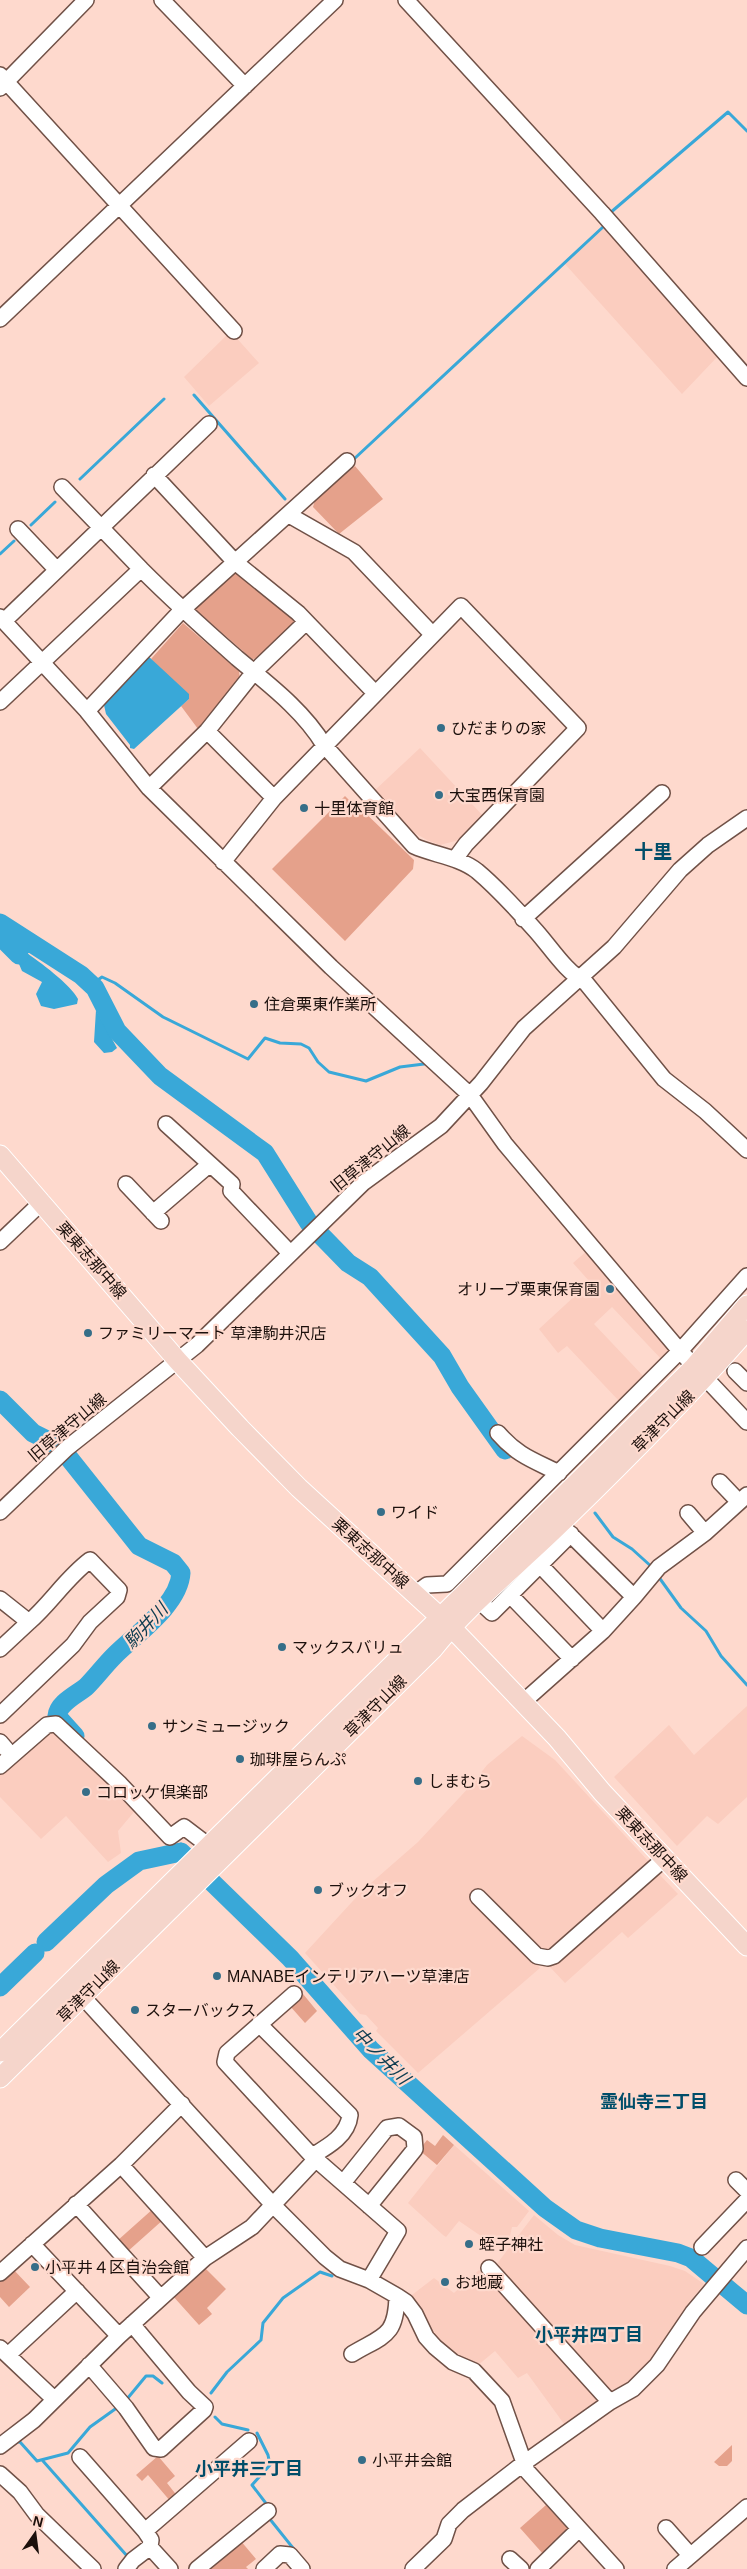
<svg xmlns="http://www.w3.org/2000/svg" width="747" height="2569" font-family="Helvetica,'Noto Sans JP',sans-serif">
<style>
.built{fill:#fbcdbf}
.green{fill:#e5a18b}
.water{fill:#39a8d8}
.lines{fill:none;stroke-linecap:round;stroke-linejoin:round}
.stream{stroke:#39a8d8;stroke-width:3}
.river{stroke:#39a8d8;stroke-width:19}
.minor-casing{stroke:#705147;stroke-width:18}
.major-casing{stroke:#fff;stroke-width:21}
.minor{stroke:#fff;stroke-width:15}
.major{stroke:#f5d5cb;stroke-width:19}
.poi-dot{fill:#366e88;stroke:#fed9cd;stroke-width:2}
.labels{text-anchor:middle;stroke-width:4.5;stroke-linejoin:round;paint-order:stroke}
.poi-label{font-size:16px;fill:#1c100c;stroke:#fed9cd;text-anchor:start}
.street-label{font-size:16px;fill:#1c100c;stroke:#fed9cd}
.water-label{font-size:18px;font-style:italic;fill:#0d3c50;stroke:#fed9cd}
.neighbourhood-label{font-size:18px;font-weight:bold;fill:#004d69;stroke:#fed9cd}
.quarter-label{font-size:19px;font-weight:bold;fill:#004d69;stroke:#fed9cd}
</style>
<rect width="100%" height="100%" fill="#fed9cd"/>
<path class="built" d="M 604,228 L 642,265 L 720,354 L 682,394 L 565,264 Z
M 228,334 L 233,334 L 259,363 L 209,406 L 184,377 Z
M 420,748 L 485,818 L 463,839 L 440,845 L 427,840 L 411,831 L 373,792 Z
M 588,1250 L 674,1353 L 664,1362 L 612,1307 L 594,1324 L 646,1379 L 620,1402 L 567,1346 L 558,1353 L 539,1329 L 590,1282 L 573,1263 Z
M 747,1706 L 747,1797 L 718,1824 L 707,1816 L 677,1846 L 614,1777 L 669,1725 L 694,1755 Z
M 49,1728 L 139,1806 L 118,1831 L 121,1853 L 108,1862 L 66,1816 L 41,1839 L 0,1797 L 0,1769 Z
M 522,1736 L 555,1760 L 651,1864 L 554,1951 L 543,1951 L 478,1902 L 540,1968 L 418,2073 L 376,2031 L 378,2028 L 366,2015 L 360,2014 L 305,1953 L 363,1890 L 418,1842 L 473,1783 L 487,1765 Z
M 657,1872 L 678,1894 L 628,1938 L 622,1932 L 565,1983 L 549,1966 Z
M 454,2145 L 529,2211 L 517,2227 L 512,2227 L 510,2236 L 500,2249 L 459,2221 L 446,2237 L 443,2235 L 408,2203 Z
M 534,2215 L 558,2235 L 575,2245 L 670,2266 L 685,2271 L 704,2284 L 690,2301 L 649,2366 L 624,2388 L 608,2390 L 496,2265 Z
M 479,2270 L 485,2276 L 490,2276 L 601,2396 L 597,2405 L 567,2428 L 527,2373 L 518,2378 L 495,2351 L 477,2366 L 454,2356 L 431,2335 L 425,2319 L 408,2298 L 434,2278 L 454,2293 Z"/>
<path class="green" d="M 355,466 L 383,499 L 339,534 L 313,507 L 315,500 Z
M 239,572 L 295,617 L 295,625 L 261,658 L 252,659 L 196,610 L 196,602 L 230,573 Z
M 183,623 L 239,671 L 240,680 L 201,733 L 181,706 L 189,699 L 151,659 Z
M 345,796 L 353,804 L 355,803 L 414,860 L 413,869 L 345,941 L 272,869 Z
M 303,1994 L 317,2011 L 305,2023 L 290,2006 Z
M 443,2135 L 454,2145 L 437,2165 L 419,2150 L 427,2140 L 435,2146 Z
M 154,2208 L 164,2219 L 127,2252 L 117,2241 Z
M 203,2266 L 226,2289 L 207,2308 L 212,2314 L 199,2325 L 172,2295 Z
M 12,2268 L 30,2287 L 9,2307 L 0,2297 L 0,2279 Z
M 732,2445 L 732,2461 L 727,2466 L 719,2466 L 714,2462 Z
M 158,2456 L 175,2476 L 167,2483 L 178,2497 L 171,2502 L 148,2475 L 142,2481 L 136,2475 Z
M 546,2505 L 570,2531 L 544,2555 L 520,2528 Z
M 240,2540 L 256,2559 L 246,2567 L 248,2569 L 205,2569 Z"/>
<path class="water" d="M 147,655 L 189,694 L 189,699 L 134,749 L 130,748 L 130,745 L 106,714 L 104,705 L 143,664 L 142,660 Z
M 25,952 C 39,961 71,985 78,999 L 77,1004 L 54,1009 L 41,1006 L 36,994 L 42,982 L 22,971 L 16,957 Z
M 96,1010 L 117,1048 L 112,1052 L 104,1053 L 94,1042 Z"/>
<g class="lines">
<path class="stream" d="M 610,213 L 728,112 L 747,131
M 194,395 L 285,499
M 354,459 L 603,227
M 80,479 L 164,399
M 31,525 L 55,502
M 0,554 L 14,541
M 92,984 L 102,977 L 115,983 L 163,1017 L 248,1059 L 265,1038 L 280,1043 L 301,1044 L 309,1048 L 318,1062 L 329,1072 L 366,1081 L 400,1067 L 424,1064
M 595,1513 L 613,1537 L 632,1549 L 653,1568
M 658,1576 L 681,1608 L 706,1631 L 721,1656 L 747,1685
M 211,2393 L 227,2372 L 261,2340 L 263,2323 L 283,2298 L 320,2272 L 332,2276
M 127,2399 L 146,2376 L 153,2376 L 162,2383
M 215,2417 L 222,2424 L 248,2430
M 257,2433 L 268,2455 L 270,2465 L 252,2485 L 268,2506
M 16,2442 L 20,2442 L 37,2461 L 68,2453 L 90,2427 L 118,2407
M 43,2461 L 128,2557
M 269,2518 L 293,2548"/>
<path class="river" d="M 0,923 L 81,975 L 95,988 L 117,1031 L 160,1076 L 265,1153 L 309,1223 L 348,1263 L 370,1277 L 442,1356 L 460,1387 L 505,1450
M 0,936 L 19,955
M 0,1400 L 33,1433 L 55,1444 L 69,1458 L 139,1546 L 173,1563 L 181,1573 C 179,1605 136,1634 114,1656 C 104,1666 96,1677 86,1687 C 76,1695 58,1703 57,1716 L 75,1736
M 181,1852 L 290,1958 L 371,2050 L 545,2208 L 576,2230 L 600,2238 L 678,2253 L 691,2258 L 747,2305
M 46,1942 L 106,1885 L 139,1861 L 181,1852
M 0,1987 L 35,1953"/>
<g class="minor-casing">
<path id="minor" d="M 162,0 L 245,86
M 406,0 L 602,213 L 747,378
M 0,75 L 234,331
M 0,88 L 86,0
M 0,319 L 335,0
M 154,475 L 235,562 L 298,613 L 375,693
M 62,487 L 141,569
M 289,515 L 354,552 L 432,634
M 18,529 L 57,570
M 0,617 L 87,711 L 149,788 L 331,967 L 470,1095 L 505,1144 L 680,1351 L 747,1422
M 4,621 L 209,424
M 0,702 L 141,569 C 172,600 204,629 237,658 C 268,684 303,710 324,745 L 414,846 C 434,855 459,857 477,871 C 495,886 520,913 536,931 C 552,949 565,971 586,983 L 664,1079 L 705,1111 L 747,1150
M 87,711 L 182,610 L 347,461
M 207,731 L 274,798
M 149,788 L 207,731 L 254,672 L 306,622
M 223,862 L 274,798 L 461,606 L 578,728 L 466,844 L 455,859
M 523,919 L 662,793
M 166,1124 L 232,1184 L 231,1191 L 290,1253
M 126,1184 L 161,1221
M 153,1213 L 210,1164
M 0,1242 L 42,1202
M 735,1371 L 747,1383
M 498,1433 C 518,1456 533,1460 559,1473
M 720,1482 L 739,1502
M 0,1512 L 67,1448 L 197,1345 L 363,1183 L 441,1126 L 481,1083 L 524,1028 L 614,947 L 680,870 L 708,845 L 747,818
M 688,1513 L 705,1533
M 540,1565 L 603,1631
M 416,1593 L 427,1585 L 447,1584 L 680,1351 L 747,1276
M 510,1595 L 572,1659
M 634,1597 L 659,1567 L 705,1533 L 747,1495
M 0,1599 L 29,1622 C 51,1603 66,1578 90,1560 L 119,1590 L 117,1597 L 90,1622 L 73,1645 L 0,1715
M 478,1600 L 492,1613 L 571,1534
M 0,1649 L 29,1622
M 522,1703 L 603,1631 L 634,1597 L 560,1524
M 0,1742 L 6,1749
M 0,1766 L 47,1725 L 56,1724 L 119,1783 L 170,1837 L 184,1827 L 209,1846
M 478,1897 L 537,1956 L 548,1958 L 554,1956 L 665,1858
M 294,1994 L 227,2053 L 225,2062 L 312,2156 L 398,2231 L 369,2280
M 82,1996 L 274,2206 L 325,2257 L 340,2269 L 369,2280 L 397,2296 C 396,2337 384,2335 352,2354
M 259,2024 L 350,2115 C 348,2135 329,2146 312,2156
M 121,2165 L 205,2258
M 736,2180 L 747,2191
M 343,2183 L 387,2128 L 399,2126 L 414,2137 L 415,2149 L 369,2206
M 76,2204 L 160,2297
M 32,2244 L 119,2336
M 702,2247 L 747,2200
M 489,2268 L 610,2402
M 0,2273 L 121,2165 L 182,2104
M 397,2296 L 406,2302 L 415,2314 L 426,2337 L 435,2347 L 453,2362 L 474,2371 L 502,2401 L 527,2471 L 616,2569
M 0,2348 L 54,2399
M 8,2355 L 77,2291
M 89,2365 L 126,2408 L 154,2448 L 161,2449 L 204,2410 L 205,2407 L 189,2392 L 132,2324
M 0,2446 L 34,2420 L 119,2336 L 205,2258 L 252,2227 L 316,2159
M 80,2457 L 145,2531 L 151,2540 L 150,2547 L 133,2560 L 126,2569
M 0,2474 L 20,2492 L 37,2515 L 93,2569
M 666,2528 L 690,2555
M 145,2531 L 249,2441
M 150,2547 L 170,2569
M 510,2559 L 521,2569
M 197,2569 L 268,2511
M 264,2569 L 280,2554 L 290,2555 L 302,2569
M 413,2569 L 444,2539 L 449,2524 L 463,2510 L 524,2463 L 610,2402 L 633,2389 L 657,2365 L 693,2312 L 747,2248
M 538,2569 L 579,2529
M 675,2569 L 747,2507"/>
</g>
<g class="major-casing">
<path id="major" d="M 0,1155 L 178,1361 L 240,1428 L 299,1488 L 451,1627 L 557,1738 L 602,1792 L 747,1946
M 0,2052 L 694,1367 L 747,1305
M 0,2078 L 433,1649 C 470,1603 517,1566 560,1524 C 624,1462 688,1398 747,1330"/>
</g>
<use href="#minor" class="minor"/>
<use href="#major" class="major"/>
</g>
<g class="poi-dot">
<circle cx="441" cy="728" r="5"/>
<circle cx="439" cy="795" r="5"/>
<circle cx="304" cy="808" r="5"/>
<circle cx="254" cy="1004" r="5"/>
<circle cx="610" cy="1289" r="5"/>
<circle cx="88" cy="1333" r="5"/>
<circle cx="381" cy="1512" r="5"/>
<circle cx="282" cy="1647" r="5"/>
<circle cx="152" cy="1726" r="5"/>
<circle cx="240" cy="1759" r="5"/>
<circle cx="418" cy="1781" r="5"/>
<circle cx="86" cy="1792" r="5"/>
<circle cx="318" cy="1890" r="5"/>
<circle cx="217" cy="1976" r="5"/>
<circle cx="135" cy="2010" r="5"/>
<circle cx="469" cy="2244" r="5"/>
<circle cx="35" cy="2267" r="5"/>
<circle cx="445" cy="2282" r="5"/>
<circle cx="362" cy="2460" r="5"/>
</g>
<g class="labels">
<g class="poi-label">
<text x="451" y="734">ひだまりの家</text>
<text x="449" y="801">大宝西保育園</text>
<text x="314" y="814">十里体育館</text>
<text x="264" y="1010">住倉栗東作業所</text>
<text x="600" y="1295" text-anchor="end">オリーブ栗東保育園</text>
<text x="98" y="1339">ファミリーマート 草津駒井沢店</text>
<text x="391" y="1518">ワイド</text>
<text x="292" y="1653">マックスバリュ</text>
<text x="162" y="1732">サンミュージック</text>
<text x="250" y="1765">珈琲屋らんぷ</text>
<text x="428" y="1787">しまむら</text>
<text x="96" y="1798">コロッケ倶楽部</text>
<text x="328" y="1896">ブックオフ</text>
<text x="227" y="1982">MANABEインテリアハーツ草津店</text>
<text x="145" y="2016">スターバックス</text>
<text x="479" y="2250">蛭子神社</text>
<text x="45" y="2273">小平井４区自治会館</text>
<text x="455" y="2288">お地蔵</text>
<text x="372" y="2466">小平井会館</text>
</g>
<g class="street-label">
<text transform="translate(370 1158) rotate(-39)" y="6">旧草津守山線</text>
<text transform="translate(92 1260) rotate(49)" y="6">栗東志那中線</text>
<text transform="translate(663 1421) rotate(-45)" y="6">草津守山線</text>
<text transform="translate(67 1427) rotate(-40)" y="6">旧草津守山線</text>
<text transform="translate(371 1553) rotate(42)" y="6">栗東志那中線</text>
<text transform="translate(375 1706) rotate(-45)" y="6">草津守山線</text>
<text transform="translate(652 1844) rotate(47)" y="6">栗東志那中線</text>
<text transform="translate(88 1991) rotate(-45)" y="6">草津守山線</text>
</g>
<g class="water-label">
<text transform="translate(146 1626) rotate(-47)" y="6">駒井川</text>
<text transform="translate(381 2056) rotate(45)" y="6">中ノ井川</text>
</g>
<g class="neighbourhood-label">
<text x="654" y="2108">霊仙寺三丁目</text>
<text x="589" y="2341">小平井四丁目</text>
<text x="249" y="2475">小平井三丁目</text>
</g>
<g class="quarter-label">
<text x="653" y="858">十里</text>
</g>
</g>
<g transform="translate(35 2534) rotate(14)" stroke="#fed9cd" stroke-width="4" paint-order="stroke">
<path d="M0-4L9 19L0 12L-9 19Z" fill="#1c100c"/>
<text y="-8" font-size="14" font-weight="bold" text-anchor="middle" fill="#1c100c">N</text>
</g>
</svg>
